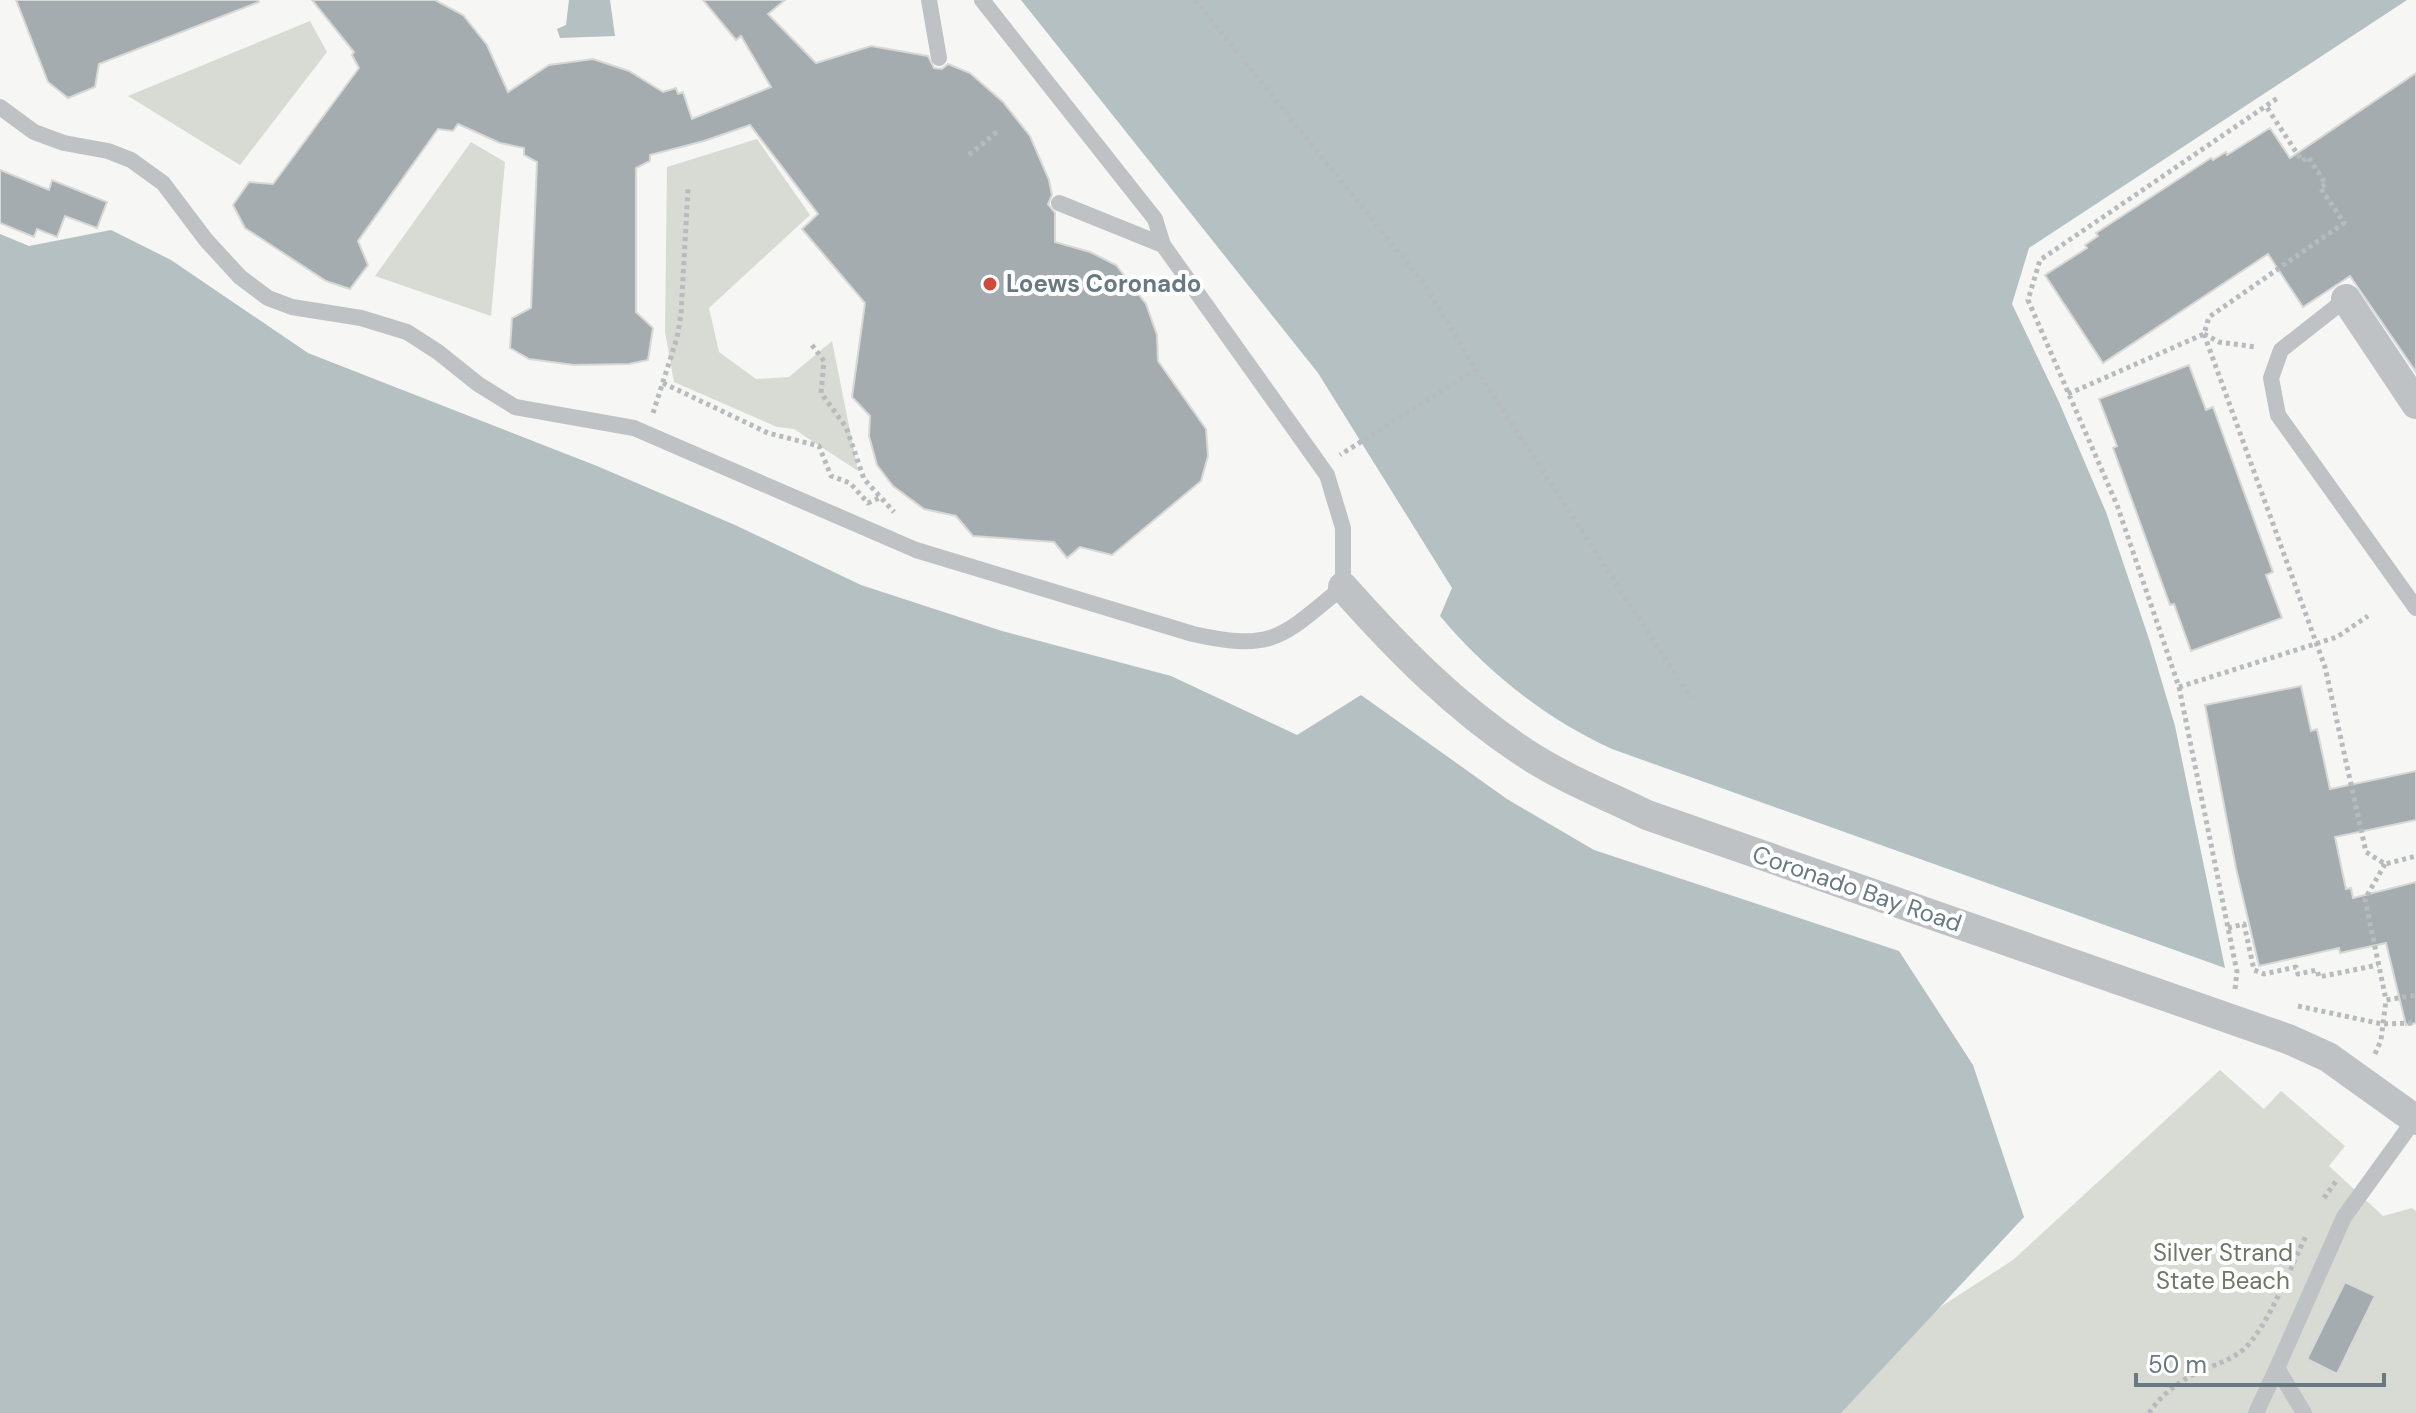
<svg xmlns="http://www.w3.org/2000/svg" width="2416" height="1413" font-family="'DM Sans',sans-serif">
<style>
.green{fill:#d7dbd3}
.water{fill:#b4c0c2}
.building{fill:#a4acb0;stroke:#d8d8d6;stroke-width:2}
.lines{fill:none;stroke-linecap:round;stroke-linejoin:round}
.path{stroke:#b8bbbd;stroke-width:5;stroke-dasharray:4 4;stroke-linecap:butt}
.lane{stroke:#bec2c5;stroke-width:16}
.street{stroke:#bec2c5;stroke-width:30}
.poi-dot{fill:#ce4b3c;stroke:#fff;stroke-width:3}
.labels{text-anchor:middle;stroke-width:8;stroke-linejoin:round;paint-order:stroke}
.poi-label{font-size:24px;font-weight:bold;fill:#697981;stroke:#fff;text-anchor:start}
.street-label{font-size:24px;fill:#697981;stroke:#fff}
.park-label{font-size:24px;fill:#6d7967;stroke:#fff}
</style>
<rect width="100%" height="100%" fill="#f6f6f4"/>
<path class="green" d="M 310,21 L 327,52 L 240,165 L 128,96 Z
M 757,139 L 810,215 L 709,308 L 719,352 L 756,379 L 789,377 L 832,341 L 858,471 L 794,429 L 777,427 L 674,382 L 665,332 L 667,167 Z
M 471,142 L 505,162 L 491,316 L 375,276 Z
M 2220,1070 L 2264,1109 L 2281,1091 L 2345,1146 L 2329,1166 L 2383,1216 L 2412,1208 L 2416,1211 L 2416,1413 L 1795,1413 L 1823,1383 L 2013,1260 Z"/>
<path class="water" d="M 569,0 L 610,0 L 615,36 L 560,38 L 557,29 L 566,25 Z
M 1021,0 L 2407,0 L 2029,248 L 2012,304 L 2059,402 L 2106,512 L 2150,642 L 2175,726 L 2225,968 L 1612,749 C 1545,718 1488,673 1440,616 L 1452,588 L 1318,373 Z
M 111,230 L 171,260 L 308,353 L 597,466 L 735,525 L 861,585 L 1002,631 L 1171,676 L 1297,735 L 1361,695 L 1507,799 L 1594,850 L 1899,951 L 1973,1065 L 2024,1217 L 1841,1413 L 0,1413 L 0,234 L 29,246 Z"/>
<path class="building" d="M 16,0 L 258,0 L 259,2 L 99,64 L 95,87 L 68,98 L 48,82 Z
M 312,0 L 435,0 L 463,15 L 487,45 L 508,92 L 549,65 L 593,59 L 629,71 L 663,92 L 676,88 L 678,94 L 683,92 L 692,119 L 771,87 L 741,36 L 736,40 L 703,0 L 785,0 L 768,14 L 816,63 L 871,46 L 928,56 L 934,68 L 942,69 L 948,64 L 970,73 L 1003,102 L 1030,136 L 1049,180 L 1052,195 L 1048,204 L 1055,213 L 1055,242 L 1090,252 L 1116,265 L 1146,304 L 1157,335 L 1158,361 L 1206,429 L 1208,456 L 1201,481 L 1112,555 L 1080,547 L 1067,558 L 1054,542 L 973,536 L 956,516 L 924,509 L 893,486 L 877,465 L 869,436 L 870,416 L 852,397 L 865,303 L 802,229 L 818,214 L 750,125 L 704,141 L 650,155 L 650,161 L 636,168 L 636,312 L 653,328 L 648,360 L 629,364 L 574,365 L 529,359 L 510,348 L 512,318 L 531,308 L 537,162 L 524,155 L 524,148 L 500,143 L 458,124 L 453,131 L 438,129 L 358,241 L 368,265 L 350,289 L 326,281 L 245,228 L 233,205 L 249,182 L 273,184 L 359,68 L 352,55 L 354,52 Z
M 2416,73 L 2416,372 L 2350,276 L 2303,307 L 2268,254 L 2103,363 L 2045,275 L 2087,248 L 2085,245 L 2098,236 L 2096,233 L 2211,158 L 2213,160 L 2226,152 L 2227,155 L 2270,128 L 2290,158 Z
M 0,170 L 49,190 L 52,180 L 107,202 L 97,228 L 65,216 L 57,237 L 37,229 L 34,237 L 0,223 Z
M 2189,365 L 2206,410 L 2213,407 L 2226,443 L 2273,572 L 2266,575 L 2282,618 L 2191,651 L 2174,604 L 2170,605 L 2113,448 L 2117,446 L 2099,399 Z
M 2301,686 L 2311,731 L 2317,729 L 2330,789 L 2416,771 L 2416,820 L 2335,837 L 2346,889 L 2351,888 L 2353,898 L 2416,882 L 2416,1023 L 2406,1025 L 2386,943 L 2340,953 L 2339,948 L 2259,966 L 2236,868 L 2205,705 Z
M 2345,1282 L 2375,1296 L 2337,1374 L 2307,1359 Z"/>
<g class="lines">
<path class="path" d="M 1195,0 L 1422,281 L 1476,369 L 1340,455
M 969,155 L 999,130
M 2204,334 L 2325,667 L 2366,852 L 2385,864 L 2416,856
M 2204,334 L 2219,342 L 2256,347
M 812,345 L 824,361 L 821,393 L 846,427 L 864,479 L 894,512
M 1476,369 L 1691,698
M 663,383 L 768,433 L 819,446 L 831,476 L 850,483 L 868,503 L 879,498
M 2068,394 L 2204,334 L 2209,317 L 2344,223 L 2320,187 L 2326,184 L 2308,157 L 2302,161 L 2266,106
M 653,413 L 677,338 L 681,314 L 688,189
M 2179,687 L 2337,637 L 2368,616
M 2385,864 L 2365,899 L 2386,1000 L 2416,995
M 2228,928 L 2244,924 L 2254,970 L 2264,974 L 2296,967 L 2298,974 L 2317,970 L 2319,977 L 2378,965
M 2235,989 L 2237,972 L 2179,687 L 2117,505 L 2028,300 L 2040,260 L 2279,97
M 2298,1006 L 2382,1024 L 2416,1023
M 2375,1054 L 2381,1040 L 2386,1000
M 2324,1198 L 2337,1180
M 2149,1413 C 2161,1395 2180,1380 2201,1371 C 2216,1364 2231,1360 2244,1349 C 2268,1327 2291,1266 2306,1236"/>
<path class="lane" d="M 929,0 L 939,58
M 0,107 L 34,132 L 64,143 L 108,151 L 131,160 L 163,183 L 206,240 L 240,277 L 268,298 L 292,307 L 361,318 L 407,332 L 438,352 L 478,384 L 515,407 L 634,428 L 916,550 L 1193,634 C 1275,652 1281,637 1343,587 L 1343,528 L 1327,475 L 1163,245 L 1155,219 L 982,0
M 1059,203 L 1163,245
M 2346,299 L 2281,350 L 2271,378 L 2278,415 L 2416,608
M 2256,1413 L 2277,1368
M 2304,1413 L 2277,1368 L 2344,1217 L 2415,1119"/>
<path class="street" d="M 2346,299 L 2416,404
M 1343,587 C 1398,649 1455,707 1525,753 C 1563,778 1606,795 1647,815 L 2288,1039 L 2328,1057 L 2416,1120"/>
</g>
<circle class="poi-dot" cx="990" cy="284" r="8"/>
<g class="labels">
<g class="poi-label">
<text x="1006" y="292">Loews Coronado</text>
</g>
<g class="street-label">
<text transform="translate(1857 889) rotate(19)" y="8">Coronado Bay Road</text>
</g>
<g class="park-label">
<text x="2223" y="1261">Silver Strand<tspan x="2223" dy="28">State Beach</tspan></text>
</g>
</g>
<path d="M2136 1373v12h248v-12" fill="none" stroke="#697981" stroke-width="4"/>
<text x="2148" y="1373" font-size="24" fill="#697981" stroke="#ffffff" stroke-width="6" paint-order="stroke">50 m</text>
</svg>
